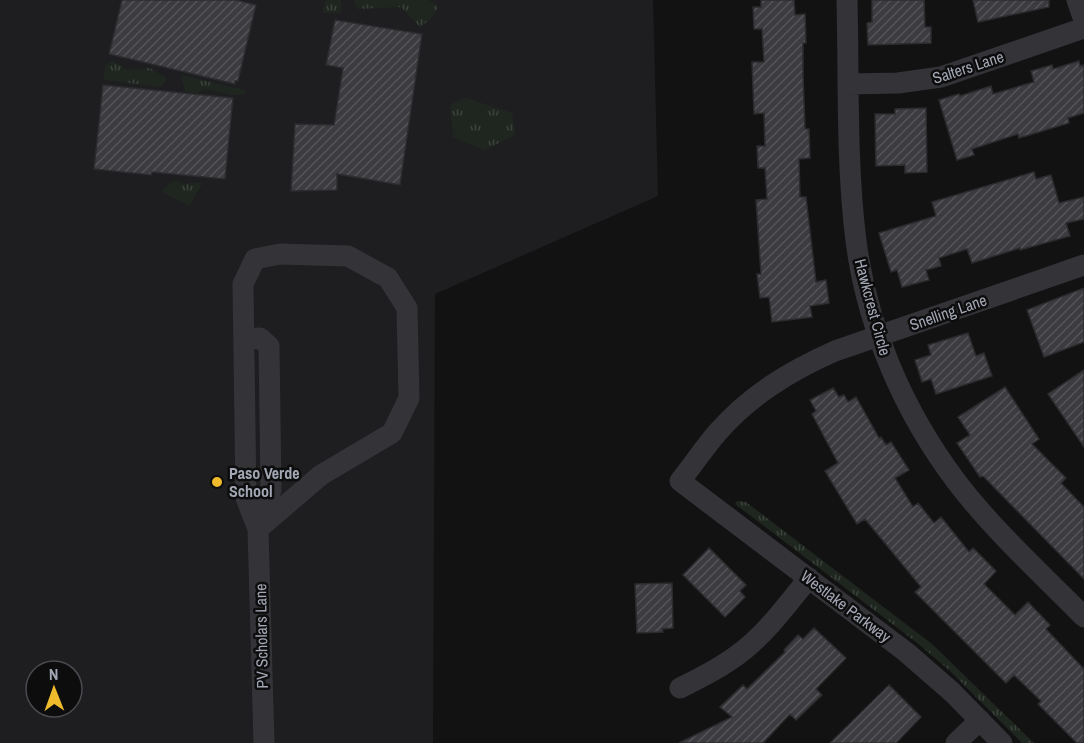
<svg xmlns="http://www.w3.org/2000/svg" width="1084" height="743" font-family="'Archivo Narrow',sans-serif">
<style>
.built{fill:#1e1e20;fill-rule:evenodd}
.grass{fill:url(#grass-tufts)}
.building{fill:url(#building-hatch);stroke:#2c2c2f;stroke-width:1.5}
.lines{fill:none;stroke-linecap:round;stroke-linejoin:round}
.minor{stroke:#333338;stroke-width:21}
.poi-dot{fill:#f0ba2d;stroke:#0d0d0e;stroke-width:2}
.labels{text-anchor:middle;stroke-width:5;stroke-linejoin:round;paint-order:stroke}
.street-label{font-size:16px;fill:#a3a7b4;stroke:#0d0d0e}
.poi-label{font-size:16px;font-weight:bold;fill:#a3a7b4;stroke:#0d0d0e;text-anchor:start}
</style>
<defs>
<pattern id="grass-tufts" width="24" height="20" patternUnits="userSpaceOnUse" patternTransform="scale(1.5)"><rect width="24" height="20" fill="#1e261f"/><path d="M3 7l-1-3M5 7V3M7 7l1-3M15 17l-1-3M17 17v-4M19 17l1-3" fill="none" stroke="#3c433d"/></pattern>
<pattern id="building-hatch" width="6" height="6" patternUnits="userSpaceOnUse" patternTransform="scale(1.5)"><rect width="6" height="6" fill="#3c3c40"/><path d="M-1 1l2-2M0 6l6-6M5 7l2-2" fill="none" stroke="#555559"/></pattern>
</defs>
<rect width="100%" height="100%" fill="#121213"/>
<path class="built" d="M 0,0 L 653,0 L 658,196 L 435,294 L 433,743 L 0,743 ZM 36,671 L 72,671 L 72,707 L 36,707 Z"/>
<path class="grass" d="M 326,0 L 341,0 L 341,13 L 322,13 Z
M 354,0 L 429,0 L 438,6 L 433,17 L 420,27 L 401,7 L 357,9 Z
M 112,60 L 127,70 L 150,68 L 167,78 L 161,87 L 104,80 L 105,66 Z
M 181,75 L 245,90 L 245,94 L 232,95 L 206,89 L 196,93 L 185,92 Z
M 465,98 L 512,113 L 515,135 L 485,150 L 453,137 L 450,105 Z
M 174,180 L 184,184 L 203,182 L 189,206 L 161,191 Z
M 737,501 L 746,502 L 932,644 L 1034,743 L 1022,743 L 950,671 L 916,642 L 735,504 Z"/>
<path class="building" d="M 122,0 L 236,0 L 256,5 L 238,81 L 235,81 L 235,84 L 109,54 Z
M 761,0 L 794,0 L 795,15 L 805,14 L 806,43 L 803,43 L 803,75 L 805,129 L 809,129 L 810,158 L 799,159 L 800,197 L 806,197 L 816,282 L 826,280 L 829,303 L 810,306 L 812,317 L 772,322 L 769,297 L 760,298 L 757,274 L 761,274 L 756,200 L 767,199 L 765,168 L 758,168 L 757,146 L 765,146 L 764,113 L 754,114 L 752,62 L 764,62 L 762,29 L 754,29 L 753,7 L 761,7 Z
M 872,0 L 924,0 L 925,27 L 931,27 L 931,43 L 868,45 L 867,23 L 872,22 Z
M 973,0 L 1049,0 L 1049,7 L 978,22 Z
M 335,20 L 422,34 L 400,185 L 337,174 L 337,190 L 291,191 L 295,124 L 334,125 L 343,68 L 326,65 Z
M 1079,61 L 1080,66 L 1084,65 L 1084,113 L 1068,118 L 1069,123 L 1019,138 L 1018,134 L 972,149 L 974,155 L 957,160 L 939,100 L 959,94 L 960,96 L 991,86 L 993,94 L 1034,82 L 1031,71 L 1052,65 L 1053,69 Z
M 103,85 L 233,98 L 225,179 L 152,172 L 151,175 L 94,169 Z
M 926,108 L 927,172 L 905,173 L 905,165 L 876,166 L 875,114 L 895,114 L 895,109 Z
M 1034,172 L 1036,179 L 1051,175 L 1059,203 L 1084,197 L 1084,219 L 1066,223 L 1070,236 L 1020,250 L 1020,248 L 972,263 L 967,249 L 939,258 L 941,266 L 926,270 L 929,280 L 902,287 L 897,270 L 891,272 L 879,233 L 936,216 L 932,202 Z
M 1084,288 L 1084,342 L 1044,357 L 1027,310 Z
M 968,333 L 976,356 L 984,353 L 992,376 L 936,394 L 931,379 L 922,382 L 915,360 L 931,355 L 928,345 Z
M 1084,370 L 1084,447 L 1048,394 Z
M 1005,387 L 1039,439 L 1032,444 L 1066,478 L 1061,483 L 1084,507 L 1084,579 L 983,476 L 980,477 L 957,443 L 970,435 L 958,417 Z
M 833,388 L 839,397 L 844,395 L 848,402 L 856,397 L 879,438 L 881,437 L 886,445 L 891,442 L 909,470 L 895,478 L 913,507 L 918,503 L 934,523 L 941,517 L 969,552 L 973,548 L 996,571 L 984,584 L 1015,615 L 1028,602 L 1050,625 L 1046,629 L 1084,669 L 1084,743 L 1077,743 L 1038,704 L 1041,701 L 1014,675 L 1006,683 L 915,592 L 921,587 L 865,519 L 857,524 L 825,471 L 838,463 L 812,414 L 816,411 L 810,400 Z
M 709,548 L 746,585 L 740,591 L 745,597 L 725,617 L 683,575 Z
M 672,583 L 673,628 L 662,629 L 663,632 L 637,633 L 635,584 Z
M 814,628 L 846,658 L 816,689 L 822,695 L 796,720 L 790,714 L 763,743 L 679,743 L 732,717 L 720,707 L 743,685 L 747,689 L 785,652 L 784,650 L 798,635 L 803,639 Z
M 889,685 L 921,717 L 896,743 L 830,743 Z"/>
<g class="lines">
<path class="minor" d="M 847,0 C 849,80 846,161 856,241 C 867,327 904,412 956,481 C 993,530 1041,573 1084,617
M 1077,0 L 1084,20
M 849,84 L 898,83 L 941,77 L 1084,28
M 280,254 L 348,256 L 388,278 L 407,308 L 409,398 L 392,433 L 321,475 L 258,529 L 246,498 L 243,284 L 255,259 Z
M 244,339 L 260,338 L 269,346 L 271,490 L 258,529 L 264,743
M 680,688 C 702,677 724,666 744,650 C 769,630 788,603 809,578
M 956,743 L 980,720
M 1002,743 L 952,692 L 906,652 L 680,481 C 693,465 704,448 717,433 C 750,395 790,371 835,351 L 1084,265"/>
</g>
<circle class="poi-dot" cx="217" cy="482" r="6"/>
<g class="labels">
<g class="street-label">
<text transform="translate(968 67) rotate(-18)" y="6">Salters Lane</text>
<text transform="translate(873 307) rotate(75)" y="6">Hawkcrest Circle</text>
<text transform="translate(948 312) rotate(-19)" y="6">Snelling Lane</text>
<text transform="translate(846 606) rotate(37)" y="6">Westlake Parkway</text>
<text transform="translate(261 636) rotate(-91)" y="6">PV Scholars Lane</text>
</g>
<g class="poi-label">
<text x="229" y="479">Paso Verde<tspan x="229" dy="18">School</tspan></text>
</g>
</g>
<g transform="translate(54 689) rotate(359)"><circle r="28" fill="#0d0d0e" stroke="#494b50" stroke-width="1.5"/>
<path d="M0-4.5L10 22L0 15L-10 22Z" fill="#f0ba2d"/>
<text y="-9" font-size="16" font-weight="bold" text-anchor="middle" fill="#a3a7b4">N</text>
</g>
</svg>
